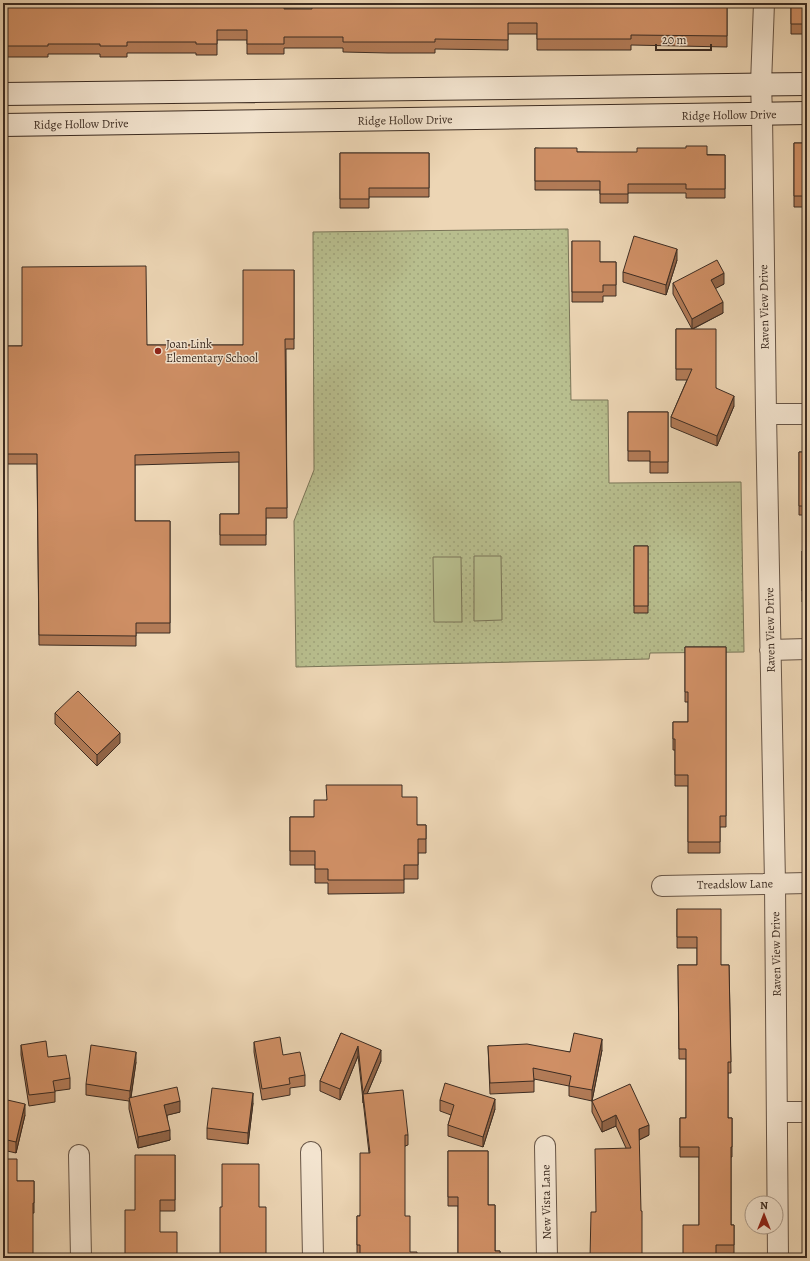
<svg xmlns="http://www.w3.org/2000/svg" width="810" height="1261" font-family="Alegreya,serif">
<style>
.park{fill:url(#park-dots);stroke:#7a7558}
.pitch{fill:#b8be8e;stroke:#7a7558}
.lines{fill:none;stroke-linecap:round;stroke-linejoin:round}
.street-casing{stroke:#685647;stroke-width:22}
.secondary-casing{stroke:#3c2c22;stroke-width:24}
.street{stroke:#f3e4cf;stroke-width:20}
.secondary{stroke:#f3e4cf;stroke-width:22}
.wall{fill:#b27b57;stroke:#3c2c22}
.shaded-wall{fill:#916447;stroke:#3c2c22}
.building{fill:#cf8f65;stroke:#3c2c22}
.poi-dot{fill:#8f2418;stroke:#f3e4cf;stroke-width:1.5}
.labels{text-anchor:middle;stroke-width:3;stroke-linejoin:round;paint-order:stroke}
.street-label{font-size:12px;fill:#3c2c22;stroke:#f3e4cf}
.poi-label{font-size:12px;fill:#3c2c22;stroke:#f3e4cf;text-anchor:start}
</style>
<defs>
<pattern id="park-dots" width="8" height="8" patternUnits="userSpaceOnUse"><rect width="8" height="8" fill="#b8be8e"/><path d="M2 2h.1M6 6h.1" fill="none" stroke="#9fa37a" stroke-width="1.8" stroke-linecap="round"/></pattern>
</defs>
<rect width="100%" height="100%" fill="#edd6b5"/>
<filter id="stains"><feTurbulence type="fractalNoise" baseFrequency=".005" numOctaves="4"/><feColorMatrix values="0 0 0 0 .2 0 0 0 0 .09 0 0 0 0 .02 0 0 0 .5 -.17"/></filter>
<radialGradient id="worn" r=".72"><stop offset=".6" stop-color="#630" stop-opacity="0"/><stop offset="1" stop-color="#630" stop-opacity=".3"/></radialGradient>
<path class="park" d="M 568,229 L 571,400 L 608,400 L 609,483 L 741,482 L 744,652 L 650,653 L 649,659 L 296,667 L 294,521 L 314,470 L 313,232 Z"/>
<path class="pitch" d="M 474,556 L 501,556 L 502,620 L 474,621 Z
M 433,557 L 461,557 L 462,622 L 434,622 Z"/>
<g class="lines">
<g class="street-casing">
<path id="street" d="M 764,3 L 761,84 L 762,115 L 766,414 L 775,883 L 778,1258
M 766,414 L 807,414
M 770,650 L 807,649
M 662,886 L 807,883
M 777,1112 L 807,1112
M 545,1146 L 547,1258
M 311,1152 L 313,1258
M 79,1155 L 81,1258"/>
</g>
<g class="secondary-casing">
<path id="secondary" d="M 3,94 C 271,92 539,87 807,84
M 3,125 L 807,113"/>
</g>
<use href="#street" class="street"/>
<use href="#secondary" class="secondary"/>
</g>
<path class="wall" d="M 727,3 L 727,47 L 631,45 L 631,50 L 537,50 L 537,34 L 508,34 L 508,50 L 435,49 L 435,53 L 388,53 L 343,52 L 343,48 L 284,48 L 284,54 L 247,54 L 247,40 L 217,40 L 217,55 L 196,55 L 196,53 L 127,53 L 127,57 L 100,57 L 100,54 L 48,54 L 48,57 L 3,57 L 3,5 L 312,9 Z
M 791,3 L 807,3 L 807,34 L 791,34 Z
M 794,143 L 807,143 L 807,207 L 794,207 Z
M 535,148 L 577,152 L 725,155 L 725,198 L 686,198 L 686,193 L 628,193 L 628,203 L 600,203 L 600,190 L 535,190 Z
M 340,153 L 429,153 L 429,197 L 369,197 L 369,208 L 340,208 Z
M 572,241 L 600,262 L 616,262 L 616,296 L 603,296 L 603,302 L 572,302 Z
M 677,260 L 666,295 L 623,282 L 623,272 Z
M 294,270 L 294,349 L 286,349 L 287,518 L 266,518 L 266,545 L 220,545 L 220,514 L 239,514 L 239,462 L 135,465 L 135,521 L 170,521 L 170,633 L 136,633 L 136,646 L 39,645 L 37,464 L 3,464 L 3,346 L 147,345 L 243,345 Z
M 673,283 L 724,284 L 715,288 L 723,313 L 693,329 L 716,388 L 734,406 L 717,446 L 671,427 L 671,417 L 687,380 L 676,380 L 676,329 L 692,329 L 673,294 Z
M 628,412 L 668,412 L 668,473 L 650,473 L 650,461 L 628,461 Z
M 799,452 L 807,452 L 807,515 L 799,515 Z
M 634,546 L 648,546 L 648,613 L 634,613 Z
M 802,551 L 807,551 L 807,602 L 802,602 Z
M 685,647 L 726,647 L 726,827 L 720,827 L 720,853 L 688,853 L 688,786 L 675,786 L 675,750 L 673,750 L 673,722 L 688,722 L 688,702 L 685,702 Z
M 803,686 L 807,686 L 807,747 L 803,747 Z
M 55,713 L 120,743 L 97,766 L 55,724 Z
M 804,778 L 807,778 L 807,822 L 804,822 Z
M 402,797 L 417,825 L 426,825 L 426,853 L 418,853 L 418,879 L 404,879 L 404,893 L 328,894 L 328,883 L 315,883 L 315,865 L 290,865 L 290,817 L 314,817 L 326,800 Z
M 677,909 L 721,965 L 729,965 L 731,1073 L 728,1073 L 728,1118 L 732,1118 L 732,1157 L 731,1157 L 731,1225 L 734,1225 L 734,1256 L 716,1256 L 699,1225 L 699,1157 L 680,1157 L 680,1118 L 686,1118 L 686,1059 L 679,1059 L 678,965 L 697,965 L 697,948 L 677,948 Z
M 806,917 L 807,917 L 807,968 L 806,968 Z
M 341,1033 L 381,1061 L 367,1094 L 408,1135 L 408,1145 L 405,1146 L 360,1256 L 357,1256 L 357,1216 L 360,1216 L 369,1153 L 358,1056 L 340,1100 L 320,1091 L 320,1081 Z
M 254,1042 L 283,1055 L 305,1075 L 305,1086 L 290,1088 L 290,1095 L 262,1100 L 254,1052 Z
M 21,1045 L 48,1057 L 70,1078 L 70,1089 L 55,1091 L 55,1102 L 29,1106 L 21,1055 Z
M 488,1046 L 570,1052 L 602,1050 L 592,1101 L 569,1096 L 569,1086 L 534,1079 L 534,1092 L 490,1094 Z
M 136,1062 L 131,1098 L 180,1112 L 167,1115 L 170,1140 L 138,1148 L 129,1109 L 129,1101 L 86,1095 L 86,1084 Z
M 3,1099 L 25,1115 L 16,1153 L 3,1150 Z
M 440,1100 L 495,1109 L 483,1147 L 448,1136 L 448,1125 L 451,1115 L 440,1111 Z
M 592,1101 L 649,1135 L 639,1140 L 596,1212 L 626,1148 L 616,1126 L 602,1132 L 592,1112 Z
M 253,1103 L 248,1144 L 207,1139 L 207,1128 Z
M 448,1151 L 488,1151 L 488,1205 L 495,1205 L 495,1251 L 500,1251 L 500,1258 L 458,1258 L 458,1206 L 448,1206 Z
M 175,1155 L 175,1211 L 160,1211 L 135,1210 Z
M 17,1181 L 34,1181 L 34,1213 L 33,1213 L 3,1258 Z"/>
<path class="shaded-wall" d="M 677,249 L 677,260 L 666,295 L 666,285 Z
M 724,273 L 724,284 L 711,291 L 711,280 Z
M 723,302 L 723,313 L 692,329 L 692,319 Z
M 734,396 L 734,406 L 717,446 L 717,436 Z
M 120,733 L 120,743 L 97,766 L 97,755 Z
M 602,1039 L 602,1050 L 592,1101 L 592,1090 Z
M 358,1046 L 358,1056 L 340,1100 L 340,1089 Z
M 381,1050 L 381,1061 L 364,1101 L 363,1094 L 363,1103 L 363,1093 Z
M 136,1052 L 136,1062 L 130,1102 L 130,1091 Z
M 253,1093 L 253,1103 L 248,1144 L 248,1133 Z
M 495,1099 L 495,1109 L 483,1147 L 483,1137 Z
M 180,1101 L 180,1112 L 164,1116 L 164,1105 Z
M 25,1104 L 25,1115 L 16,1153 L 16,1142 Z
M 616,1115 L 616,1126 L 602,1132 L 602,1122 Z
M 649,1125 L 649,1135 L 639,1140 L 639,1129 Z
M 170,1130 L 170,1140 L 138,1148 L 138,1137 Z"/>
<path class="building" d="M 30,3 L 284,3 L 284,9 L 312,9 L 312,3 L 727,3 L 727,36 L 631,35 L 631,39 L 537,39 L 537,23 L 508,23 L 508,40 L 435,39 L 435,42 L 343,42 L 343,37 L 284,37 L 284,44 L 247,44 L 247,30 L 217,30 L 217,44 L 196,44 L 196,42 L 127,42 L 127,46 L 100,46 L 100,44 L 48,44 L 48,46 L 3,46 L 3,5 L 30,5 Z
M 791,3 L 807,3 L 807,24 L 791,24 Z
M 794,143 L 807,143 L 807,196 L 794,196 Z
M 686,146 L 707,146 L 707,155 L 725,155 L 725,189 L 686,189 L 686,184 L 628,184 L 628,194 L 600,194 L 600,181 L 535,181 L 535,148 L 577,148 L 577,152 L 637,152 L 637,148 L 686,148 Z
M 340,153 L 429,153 L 429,188 L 369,188 L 369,199 L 340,199 Z
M 634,236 L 677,249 L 666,285 L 623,272 Z
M 572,241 L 600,241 L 600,262 L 616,262 L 616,285 L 603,285 L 603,292 L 572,292 Z
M 717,260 L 724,273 L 711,280 L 723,302 L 692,319 L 673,283 Z
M 146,266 L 147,345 L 243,345 L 243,270 L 294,270 L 294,339 L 285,339 L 287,508 L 266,508 L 266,535 L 220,535 L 220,514 L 239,514 L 239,452 L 135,455 L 135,521 L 170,521 L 170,623 L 136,623 L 136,636 L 39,635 L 37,454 L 3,454 L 3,346 L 22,346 L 22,267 Z
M 676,329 L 716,329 L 716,388 L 734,396 L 717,436 L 671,417 L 692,369 L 676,369 Z
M 628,412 L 668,412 L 668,462 L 650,462 L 650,451 L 628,451 Z
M 799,452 L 807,452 L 807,506 L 799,506 Z
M 634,546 L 648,546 L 648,606 L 634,606 Z
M 802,551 L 807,551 L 807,591 L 802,591 Z
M 685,647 L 726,647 L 726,816 L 720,816 L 720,842 L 688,842 L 688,775 L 675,775 L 675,739 L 673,739 L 673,722 L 688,722 L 688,692 L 685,692 Z
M 803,686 L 807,686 L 807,736 L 803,736 Z
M 78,691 L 120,733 L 97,755 L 55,713 Z
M 804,778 L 807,778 L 807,811 L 804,811 Z
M 326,785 L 402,785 L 402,797 L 417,797 L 417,825 L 426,825 L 426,839 L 418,839 L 418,865 L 404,865 L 404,880 L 328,880 L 328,869 L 315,869 L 315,851 L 290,851 L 290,817 L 314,817 L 314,800 L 327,800 Z
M 677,909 L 721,909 L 721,965 L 729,965 L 731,1062 L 728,1062 L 728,1118 L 732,1118 L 732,1147 L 731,1147 L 731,1225 L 734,1225 L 734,1245 L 716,1245 L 716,1258 L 683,1258 L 683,1225 L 699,1225 L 699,1147 L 680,1147 L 680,1118 L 686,1118 L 686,1049 L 679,1049 L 678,965 L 697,965 L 697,937 L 677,937 Z
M 806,917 L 807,917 L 807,957 L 806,957 Z
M 341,1033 L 381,1050 L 363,1093 L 358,1046 L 340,1089 L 320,1081 Z
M 574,1033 L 602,1039 L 592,1090 L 569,1086 L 571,1076 L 533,1068 L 534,1081 L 490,1083 L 488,1046 L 527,1044 L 570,1052 Z
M 280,1037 L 283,1055 L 300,1052 L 305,1075 L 289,1078 L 290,1084 L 262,1089 L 254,1042 Z
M 46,1041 L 48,1057 L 66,1055 L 70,1078 L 53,1081 L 55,1092 L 29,1095 L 21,1045 Z
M 91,1045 L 136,1052 L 130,1091 L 86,1084 Z
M 445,1083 L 495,1099 L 483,1137 L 448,1125 L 454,1105 L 440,1100 Z
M 630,1084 L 649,1125 L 639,1129 L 641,1211 L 642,1211 L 642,1258 L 590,1258 L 591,1212 L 596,1212 L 595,1149 L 631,1148 L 616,1115 L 602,1122 L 592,1101 Z
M 177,1087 L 180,1101 L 164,1105 L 170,1130 L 138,1137 L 129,1098 Z
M 212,1088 L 253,1093 L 248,1133 L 207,1128 Z
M 403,1090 L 408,1135 L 405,1135 L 405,1216 L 410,1216 L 410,1252 L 417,1252 L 417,1258 L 360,1258 L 360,1245 L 357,1245 L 357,1216 L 360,1216 L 360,1153 L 370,1153 L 363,1094 Z
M 3,1099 L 25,1104 L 16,1142 L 3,1139 Z
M 448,1151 L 488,1151 L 488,1205 L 495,1205 L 495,1251 L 500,1251 L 500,1258 L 458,1258 L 458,1197 L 448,1197 Z
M 135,1155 L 175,1155 L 175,1200 L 160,1200 L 160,1232 L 177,1232 L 177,1258 L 125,1258 L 125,1210 L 135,1210 Z
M 3,1159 L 17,1159 L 17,1181 L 34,1181 L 34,1203 L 33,1203 L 33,1258 L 3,1258 Z
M 222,1164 L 259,1164 L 259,1207 L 266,1207 L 266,1258 L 220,1258 L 220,1207 L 222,1207 Z"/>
<circle class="poi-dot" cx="158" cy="351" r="4"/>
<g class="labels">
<g class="street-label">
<text transform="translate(729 115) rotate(-1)" y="4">Ridge Hollow Drive</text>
<text transform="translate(405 120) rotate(-1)" y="4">Ridge Hollow Drive</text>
<text transform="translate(81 124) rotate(-1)" y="4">Ridge Hollow Drive</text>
<text transform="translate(764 307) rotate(-91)" y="4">Raven View Drive</text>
<text transform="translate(770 630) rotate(-91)" y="4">Raven View Drive</text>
<text transform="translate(735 884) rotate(-1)" y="4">Treadslow Lane</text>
<text transform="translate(776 954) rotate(-91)" y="4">Raven View Drive</text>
<text transform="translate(546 1202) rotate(-91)" y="4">New Vista Lane</text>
</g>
<g class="poi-label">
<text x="166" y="348">Joan Link<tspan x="166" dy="14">Elementary School</tspan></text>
</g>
</g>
<rect width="810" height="1261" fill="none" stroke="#edd6b5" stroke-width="16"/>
<rect x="4" y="4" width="802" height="1253" fill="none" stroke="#3c2c22" stroke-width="2"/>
<rect x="8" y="8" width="794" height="1245" fill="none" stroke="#3c2c22"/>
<g transform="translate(764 1215)"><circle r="19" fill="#f3e4cf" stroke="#aa9a8a"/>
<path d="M0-3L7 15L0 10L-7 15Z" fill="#8f2418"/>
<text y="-6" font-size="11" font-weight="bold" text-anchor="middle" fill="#3c2c22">N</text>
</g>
<path d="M656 44v6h55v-6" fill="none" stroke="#3c2c22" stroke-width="2"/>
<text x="662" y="44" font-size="12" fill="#3c2c22" stroke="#f3e4cf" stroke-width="3" paint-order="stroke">20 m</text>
<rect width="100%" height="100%" filter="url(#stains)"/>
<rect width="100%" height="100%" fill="url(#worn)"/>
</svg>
